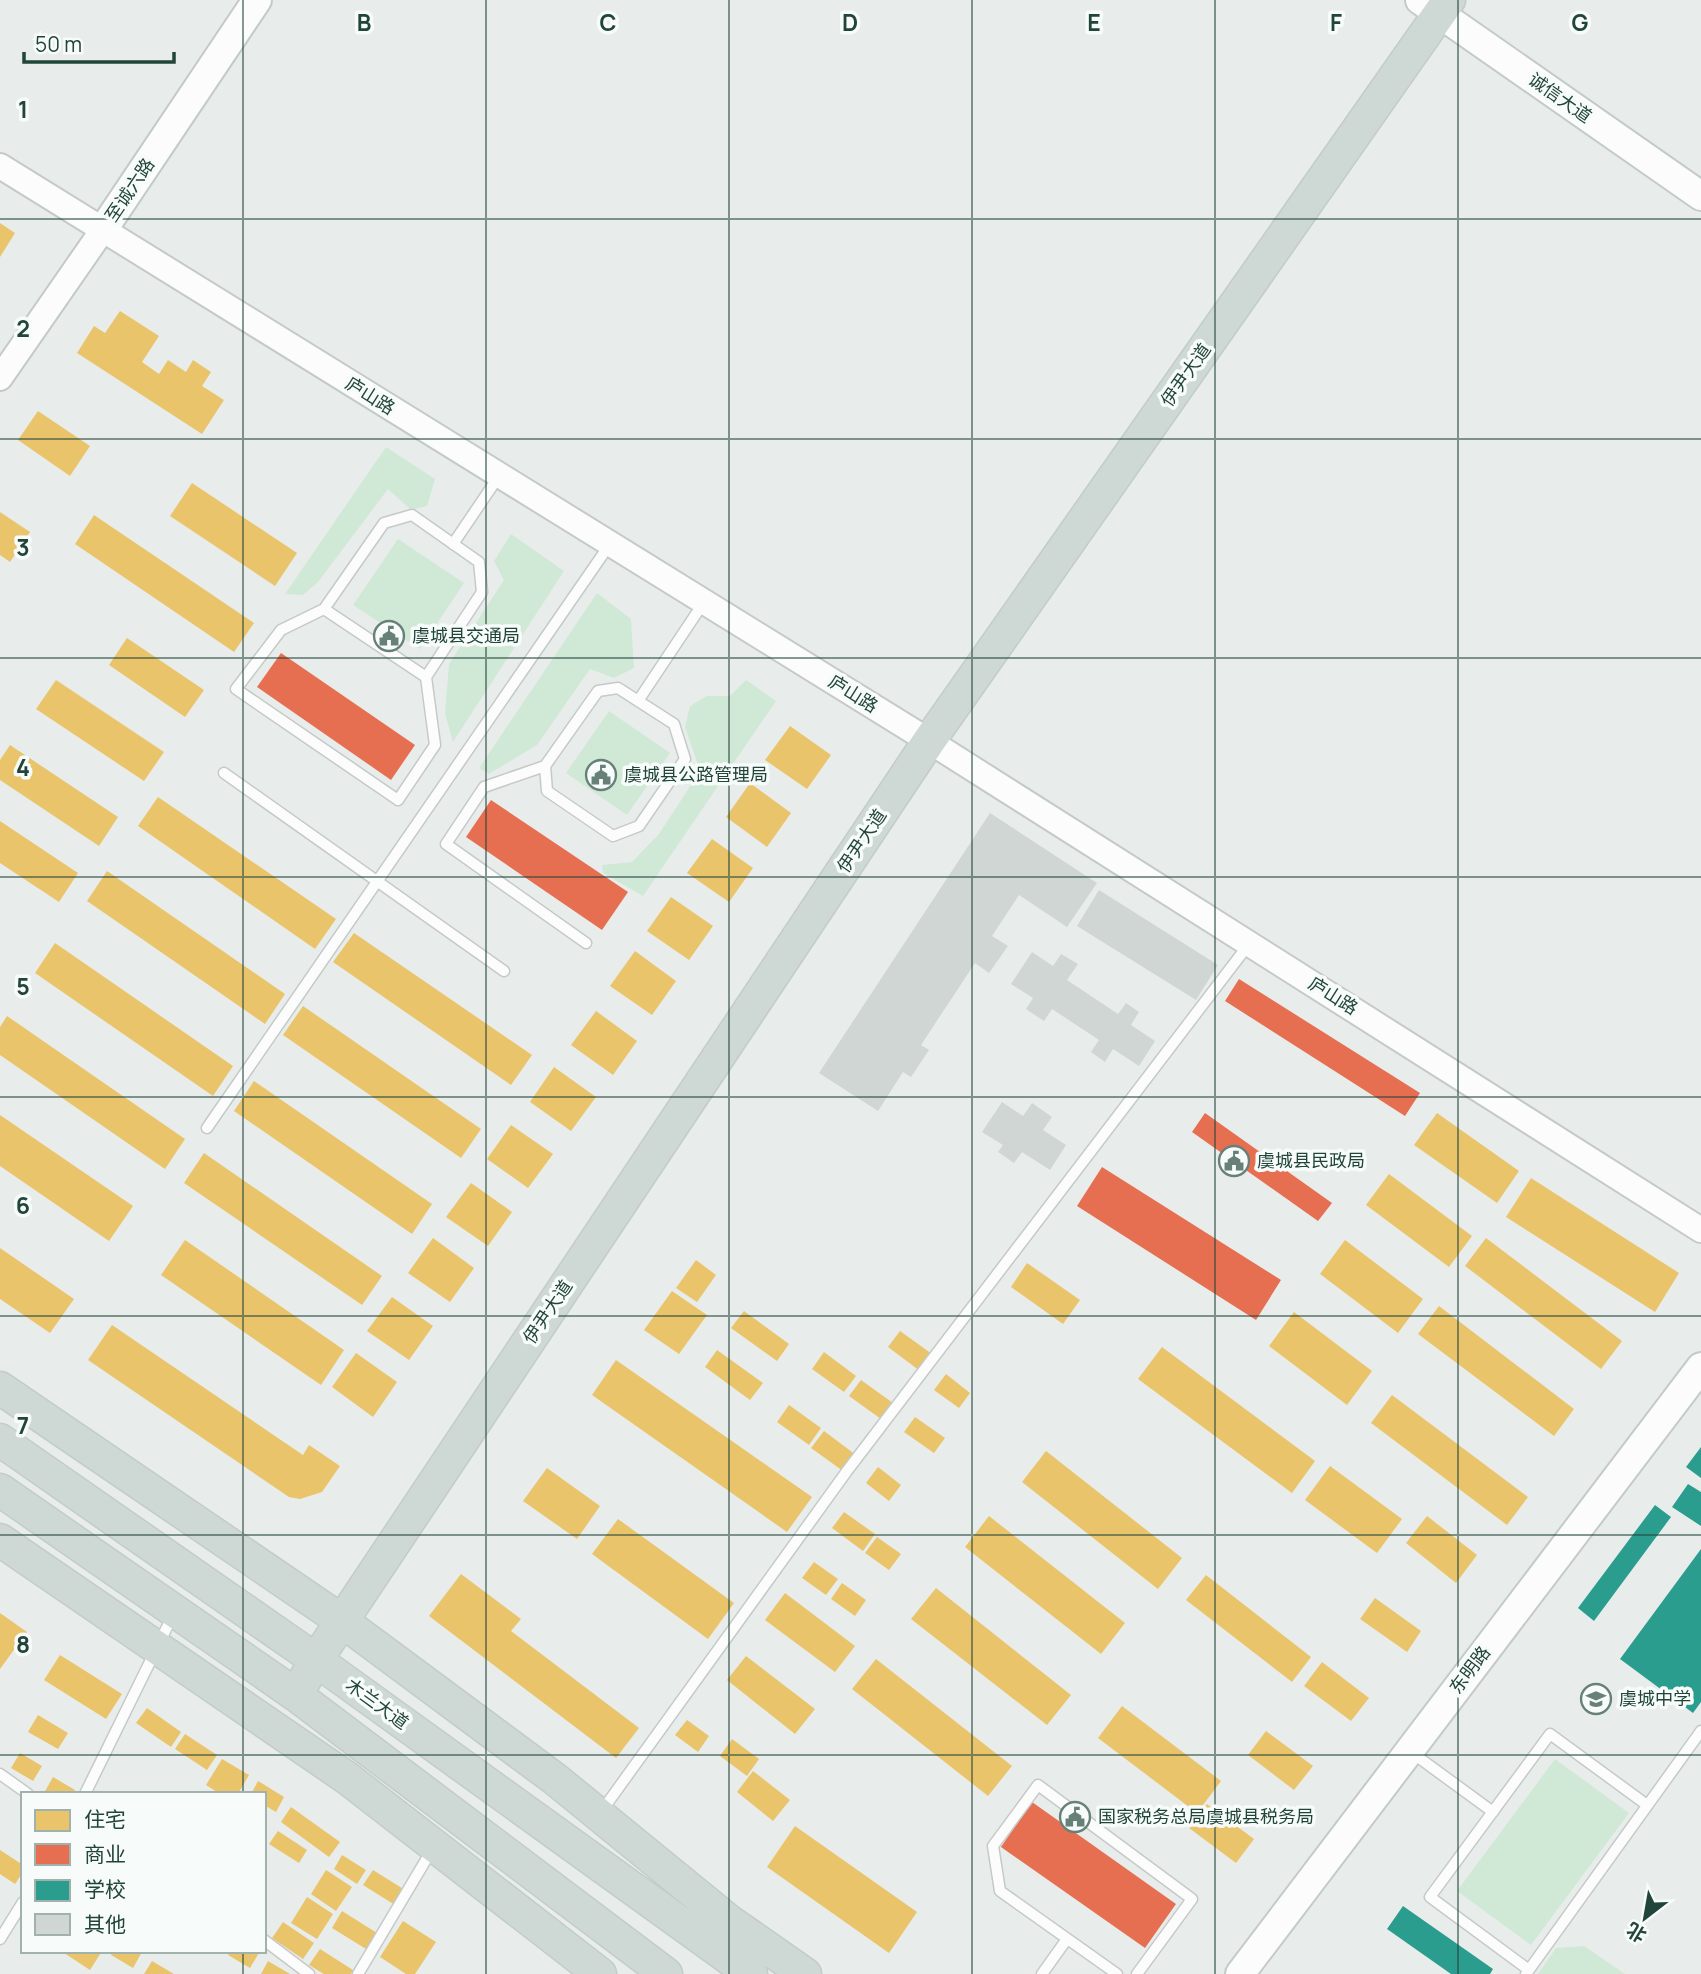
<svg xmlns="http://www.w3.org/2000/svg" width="1701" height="1974" font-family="Manrope,'Noto Sans SC',sans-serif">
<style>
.green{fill:#d0e8d6}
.homes{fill:#e9c46a}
.shops{fill:#e76f51}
.schools{fill:#2a9d8f}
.building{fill:#d0d6d4}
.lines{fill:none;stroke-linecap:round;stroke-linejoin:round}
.service-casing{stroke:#c4cac8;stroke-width:13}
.tertiary-casing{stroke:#c4cac8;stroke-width:28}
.secondary-casing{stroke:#c3cbc8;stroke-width:32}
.primary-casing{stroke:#c2ccc9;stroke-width:35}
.service{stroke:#fcfcfc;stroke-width:10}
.tertiary{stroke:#fcfcfc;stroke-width:24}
.secondary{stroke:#fcfcfc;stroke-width:28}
.primary{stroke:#ced8d5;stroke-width:32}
.grid{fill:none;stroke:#21453a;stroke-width:2;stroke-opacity:0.55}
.labels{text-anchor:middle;stroke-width:7;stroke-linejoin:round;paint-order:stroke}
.street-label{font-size:18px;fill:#21453a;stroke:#f7fbf9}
.poi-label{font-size:18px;fill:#21453a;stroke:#f7fbf9;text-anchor:start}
.grid-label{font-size:23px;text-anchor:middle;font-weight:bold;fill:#21453a;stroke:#f7fbf9;stroke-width:7;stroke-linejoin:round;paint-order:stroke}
</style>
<rect width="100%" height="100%" fill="#e8edeb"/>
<path class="green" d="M 386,447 L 435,479 L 427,506 L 411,510 L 388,489 L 318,582 L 303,595 L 285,594 Z
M 511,534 L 564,571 L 453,742 L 445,714 L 449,664 L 504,580 L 494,561 Z
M 398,539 L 464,583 L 420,649 L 353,605 Z
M 597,593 L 631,619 L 634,668 L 614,678 L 590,669 L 537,745 L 489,774 L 479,768 Z
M 746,680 L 776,701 L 643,896 L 603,873 L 602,865 L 632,862 L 659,834 L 700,771 L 685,727 L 690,706 L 707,696 L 730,696 Z
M 609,711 L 670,753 L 627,815 L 566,773 Z
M 1555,1759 L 1629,1813 L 1531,1945 L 1457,1891 Z
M 1584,1946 L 1625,1974 L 1538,1974 L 1556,1948 Z"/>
<path class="homes" d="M 0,223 L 15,233 L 0,257 Z
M 120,311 L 159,336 L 142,362 L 159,374 L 168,360 L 186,372 L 193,360 L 211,372 L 202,386 L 224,400 L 202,434 L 77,353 L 94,326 L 105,333 Z
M 38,411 L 90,446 L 70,476 L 18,440 Z
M 192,483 L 297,553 L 275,586 L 170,516 Z
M 0,512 L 30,532 L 10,562 L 0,555 Z
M 94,515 L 254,623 L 234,652 L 75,544 Z
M 127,638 L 204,690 L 185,717 L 109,665 Z
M 56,680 L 164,752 L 144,781 L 36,709 Z
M 790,726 L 831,755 L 807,789 L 765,760 Z
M 10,745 L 118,817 L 99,846 L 0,780 L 0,760 Z
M 750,783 L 791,813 L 767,847 L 726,817 Z
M 158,797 L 336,919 L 315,949 L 138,826 Z
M 0,821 L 78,873 L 59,902 L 0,863 Z
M 712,839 L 753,868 L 729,902 L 687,873 Z
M 107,871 L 285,994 L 265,1024 L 87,901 Z
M 671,897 L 713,926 L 689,960 L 647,931 Z
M 354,933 L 532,1055 L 511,1085 L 333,962 Z
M 55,943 L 233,1066 L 213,1096 L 35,973 Z
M 635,951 L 676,981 L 652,1015 L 610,986 Z
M 303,1006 L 481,1129 L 461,1158 L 283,1035 Z
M 596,1011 L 637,1041 L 613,1075 L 571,1045 Z
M 7,1016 L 185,1139 L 165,1169 L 0,1055 L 0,1027 Z
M 554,1067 L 596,1097 L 571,1131 L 530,1102 Z
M 254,1081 L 432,1204 L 412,1234 L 234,1111 Z
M 1437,1113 L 1519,1171 L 1497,1203 L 1414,1145 Z
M 0,1115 L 133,1206 L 109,1241 L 0,1166 Z
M 511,1125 L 553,1154 L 528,1188 L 487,1159 Z
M 204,1153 L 382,1276 L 362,1305 L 184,1183 Z
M 1389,1174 L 1472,1236 L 1449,1267 L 1366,1205 Z
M 1531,1178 L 1679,1273 L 1655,1312 L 1506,1217 Z
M 471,1183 L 512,1212 L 488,1246 L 446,1217 Z
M 433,1238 L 474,1268 L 450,1302 L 408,1273 Z
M 1486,1238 L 1622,1341 L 1601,1369 L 1465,1266 Z
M 185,1240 L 344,1350 L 321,1385 L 161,1275 Z
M 1345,1240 L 1423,1299 L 1398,1333 L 1320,1274 Z
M 0,1248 L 74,1299 L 50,1333 L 0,1299 Z
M 696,1260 L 716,1275 L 697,1302 L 676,1288 Z
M 1027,1263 L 1080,1300 L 1063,1324 L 1011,1287 Z
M 672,1291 L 707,1315 L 679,1354 L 644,1330 Z
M 392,1297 L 433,1326 L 409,1360 L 367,1331 Z
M 1439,1306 L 1574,1409 L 1554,1436 L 1418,1334 Z
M 744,1311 L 789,1344 L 777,1361 L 731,1328 Z
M 1294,1312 L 1372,1371 L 1347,1405 L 1269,1346 Z
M 112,1325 L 303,1455 L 309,1445 L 340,1466 L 322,1492 L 300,1499 L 289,1497 L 88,1360 Z
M 900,1331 L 932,1354 L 920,1371 L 888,1347 Z
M 1162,1347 L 1315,1461 L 1292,1493 L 1138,1379 Z
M 717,1350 L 763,1383 L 750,1400 L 705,1367 Z
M 824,1352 L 856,1376 L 844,1392 L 812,1369 Z
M 356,1353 L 397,1382 L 373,1417 L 332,1387 Z
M 616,1360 L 812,1497 L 787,1532 L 592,1395 Z
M 946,1374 L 970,1393 L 959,1408 L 934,1390 Z
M 861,1380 L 893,1403 L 881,1419 L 849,1396 Z
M 1392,1395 L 1528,1497 L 1507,1525 L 1371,1423 Z
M 789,1405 L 821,1428 L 809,1445 L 777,1422 Z
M 915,1417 L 945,1438 L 934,1453 L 904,1432 Z
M 824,1431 L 856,1455 L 843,1471 L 811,1448 Z
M 1046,1451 L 1182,1558 L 1158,1589 L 1022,1482 Z
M 1330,1466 L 1402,1519 L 1377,1553 L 1305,1500 Z
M 878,1467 L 901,1485 L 889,1501 L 866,1483 Z
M 547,1468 L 600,1506 L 577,1539 L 523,1501 Z
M 844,1512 L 875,1534 L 863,1551 L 832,1528 Z
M 989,1516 L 1125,1623 L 1101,1654 L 965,1547 Z
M 1427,1516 L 1477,1555 L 1456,1583 L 1406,1543 Z
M 618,1519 L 734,1603 L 708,1639 L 592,1554 Z
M 877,1537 L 901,1554 L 889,1570 L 865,1553 Z
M 814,1562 L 838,1579 L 826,1595 L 802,1578 Z
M 461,1574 L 521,1619 L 511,1631 L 639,1728 L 616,1758 L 429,1616 Z
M 1206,1575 L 1311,1657 L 1292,1682 L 1186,1600 Z
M 842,1583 L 866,1600 L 855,1616 L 831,1599 Z
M 936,1588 L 1071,1695 L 1047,1725 L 911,1619 Z
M 785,1593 L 855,1646 L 835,1672 L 765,1620 Z
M 1375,1598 L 1421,1631 L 1407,1652 L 1360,1619 Z
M 0,1613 L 27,1632 L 0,1669 Z
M 60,1655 L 122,1694 L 106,1719 L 44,1680 Z
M 746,1656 L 815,1709 L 795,1734 L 727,1680 Z
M 876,1659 L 1012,1766 L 988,1796 L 852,1689 Z
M 1322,1662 L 1369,1698 L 1351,1721 L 1304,1686 Z
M 1122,1706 L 1221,1781 L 1197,1813 L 1098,1738 Z
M 147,1708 L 181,1732 L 171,1747 L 136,1723 Z
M 38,1715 L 68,1733 L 58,1749 L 28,1732 Z
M 687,1720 L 709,1736 L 698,1752 L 675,1735 Z
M 1266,1731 L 1313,1766 L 1294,1790 L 1248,1755 Z
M 185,1734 L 217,1755 L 207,1770 L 175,1749 Z
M 732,1739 L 759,1759 L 747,1776 L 720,1756 Z
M 20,1753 L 42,1766 L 33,1781 L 11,1768 Z
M 222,1759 L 249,1775 L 238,1794 L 220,1794 L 206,1785 Z
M 753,1771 L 790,1800 L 773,1821 L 737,1792 Z
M 53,1777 L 75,1790 L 73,1794 L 44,1793 Z
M 258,1781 L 284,1797 L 276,1812 L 264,1805 L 264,1794 L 251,1794 Z
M 1207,1804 L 1254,1839 L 1236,1863 L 1189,1828 Z
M 291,1807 L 340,1842 L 329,1857 L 281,1822 Z
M 795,1826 L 917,1912 L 889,1953 L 767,1867 Z
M 278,1831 L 307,1850 L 299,1863 L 269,1844 Z
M 0,1850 L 23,1865 L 23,1872 L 15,1884 L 0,1874 Z
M 342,1855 L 366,1870 L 357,1884 L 334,1869 Z
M 326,1870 L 352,1887 L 336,1911 L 311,1894 Z
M 373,1870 L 405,1890 L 395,1905 L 363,1885 Z
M 307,1897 L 333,1914 L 317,1939 L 291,1923 Z
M 342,1911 L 377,1933 L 366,1949 L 332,1928 Z
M 403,1921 L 436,1942 L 415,1974 L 406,1974 L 380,1957 Z
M 283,1922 L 314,1943 L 303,1959 L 272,1938 Z
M 320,1949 L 353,1970 L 351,1974 L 324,1974 L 309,1965 Z
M 61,1951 L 102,1951 L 90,1970 Z
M 113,1951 L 140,1951 L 142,1952 L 133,1968 L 111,1955 Z
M 230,1951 L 260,1951 L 250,1968 L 228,1955 Z
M 152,1961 L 174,1974 L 144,1974 Z
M 268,1961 L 290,1974 L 261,1974 Z"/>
<path class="shops" d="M 281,653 L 415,745 L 391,780 L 257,687 Z
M 491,800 L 628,892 L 602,930 L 466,837 Z
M 1239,979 L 1420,1093 L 1405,1116 L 1225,1001 Z
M 1205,1113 L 1332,1203 L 1318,1221 L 1192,1132 Z
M 1102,1167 L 1281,1280 L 1256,1320 L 1077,1206 Z
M 1032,1802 L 1176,1904 L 1145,1948 L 1001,1847 Z"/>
<path class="schools" d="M 1701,1447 L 1701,1478 L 1686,1467 Z
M 1688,1484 L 1701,1492 L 1701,1526 L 1672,1507 Z
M 1655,1505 L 1671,1517 L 1594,1621 L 1578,1608 Z
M 1701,1549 L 1701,1702 L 1693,1713 L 1620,1659 Z
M 1403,1906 L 1493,1969 L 1490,1974 L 1451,1974 L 1387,1929 Z"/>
<path class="building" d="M 990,813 L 1097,883 L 1067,927 L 1019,895 L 992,936 L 1008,946 L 989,973 L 975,963 L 921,1045 L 929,1050 L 911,1077 L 903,1072 L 878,1111 L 819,1073 Z
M 1099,890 L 1218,965 L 1196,1000 L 1077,926 Z
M 1032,952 L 1053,966 L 1061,954 L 1078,964 L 1067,980 L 1118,1014 L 1126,1003 L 1139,1012 L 1131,1025 L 1155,1041 L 1139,1066 L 1113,1049 L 1105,1062 L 1091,1052 L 1099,1040 L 1052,1009 L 1044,1021 L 1026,1009 L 1033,998 L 1011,984 Z
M 1002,1102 L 1023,1116 L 1032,1103 L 1052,1117 L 1043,1130 L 1066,1145 L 1050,1170 L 1022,1152 L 1014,1163 L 998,1152 L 1003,1145 L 982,1132 Z"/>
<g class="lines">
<g class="service-casing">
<path id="service" d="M 453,544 L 499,476
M 324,609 L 426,677 L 435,745 L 398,800 L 236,689 L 281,630 Z
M 324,609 L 384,523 L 412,515 L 479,562 L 482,592 L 426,677
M 618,688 L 674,724 L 685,759 L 639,826 L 613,836 L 547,791 L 545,766 L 598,691 Z
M 638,701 L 704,602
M 545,766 L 484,787 L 446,844 L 586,943
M 224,773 L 504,971
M 207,1128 L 610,544
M 1411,1752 L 1493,1812
M 0,1774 L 28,1794
M 85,1794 L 173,1615
M 601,1812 L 847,1471 L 1249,944
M 0,1939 L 23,1902
M 264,1940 L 309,1974
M 1529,1970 L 1430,1897 L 1550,1734 L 1647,1805
M 358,1974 L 433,1848
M 1042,1974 L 1067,1939
M 1117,1974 L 1000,1891 L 993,1846 L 1038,1785 L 1192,1899 L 1137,1974
M 1526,1974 L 1701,1731"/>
</g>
<g class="tertiary-casing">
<path id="tertiary" d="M 0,166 L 929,741 L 1701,1230
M 0,378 L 102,231"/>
</g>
<g class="secondary-casing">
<path id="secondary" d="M 1420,0 L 1701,196
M 102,231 L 257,0
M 1240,1974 L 1701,1367"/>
</g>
<g class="primary-casing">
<path id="primary" d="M 0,1388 L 342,1621 L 555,1779 L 729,1921 L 805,1974
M 0,1440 L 316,1660 L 751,1974
M 0,1490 L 296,1695 L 666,1974
M 0,1540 L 347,1778 L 600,1974
M 296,1695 L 316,1660 L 929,741 L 1449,0"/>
</g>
<use href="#service" class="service"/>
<use href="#tertiary" class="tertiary"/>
<use href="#secondary" class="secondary"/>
<use href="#primary" class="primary"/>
</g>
<path class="grid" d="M 243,0 L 243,1794M 486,0 L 486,1974M 729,0 L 729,1974M 972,0 L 972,1974M 1215,0 L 1215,1974M 1458,0 L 1458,1974M 0,219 L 1701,219M 0,439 L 1701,439M 0,658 L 1701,658M 0,877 L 1701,877M 0,1097 L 1701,1097M 0,1316 L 1701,1316M 0,1535 L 1701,1535M 0,1755 L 1701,1755M 243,1951 L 243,1974"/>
<defs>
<g id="civic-ring" transform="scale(1.575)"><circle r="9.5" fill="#f7fbf9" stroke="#678078" stroke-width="1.5"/><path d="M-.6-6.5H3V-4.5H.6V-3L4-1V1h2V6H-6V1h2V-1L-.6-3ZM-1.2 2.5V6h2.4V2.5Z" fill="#678078"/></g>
<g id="school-ring" transform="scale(1.575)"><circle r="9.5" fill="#f7fbf9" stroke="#678078" stroke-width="1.5"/><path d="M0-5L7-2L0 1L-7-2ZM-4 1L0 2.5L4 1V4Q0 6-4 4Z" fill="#678078"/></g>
</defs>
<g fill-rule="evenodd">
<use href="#civic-ring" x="389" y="636"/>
<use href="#civic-ring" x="601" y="775"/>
<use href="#civic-ring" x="1234" y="1161"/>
<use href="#school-ring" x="1596" y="1699"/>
<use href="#civic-ring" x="1075" y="1817"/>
</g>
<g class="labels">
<g class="street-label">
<text transform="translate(1560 98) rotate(35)" y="6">诚信大道</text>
<text transform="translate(130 190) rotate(-56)" y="6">至诚六路</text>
<text transform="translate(1186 375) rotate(-55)" y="6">伊尹大道</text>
<text transform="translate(370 396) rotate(32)" y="6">庐山路</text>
<text transform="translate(853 694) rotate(32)" y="6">庐山路</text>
<text transform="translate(862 841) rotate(-56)" y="6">伊尹大道</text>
<text transform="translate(1333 996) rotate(32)" y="6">庐山路</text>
<text transform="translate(548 1312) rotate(-56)" y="6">伊尹大道</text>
<text transform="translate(1470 1670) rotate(-53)" y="6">东明路</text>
<text transform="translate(377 1704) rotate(36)" y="6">木兰大道</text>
</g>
<g class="poi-label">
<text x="412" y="642">虞城县交通局</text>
<text x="624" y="781">虞城县公路管理局</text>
<text x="1257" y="1167">虞城县民政局</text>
<text x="1619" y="1705">虞城中学</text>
<text x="1098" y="1823">国家税务总局虞城县税务局</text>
</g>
</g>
<g class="grid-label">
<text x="364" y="31">B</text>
<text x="608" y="31">C</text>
<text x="850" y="31">D</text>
<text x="1094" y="31">E</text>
<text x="1336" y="31">F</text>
<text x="1580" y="31">G</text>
<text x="23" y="118">1</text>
<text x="23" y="337">2</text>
<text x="23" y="556">3</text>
<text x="23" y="776">4</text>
<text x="23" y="995">5</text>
<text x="23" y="1214">6</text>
<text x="23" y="1434">7</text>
<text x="23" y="1653">8</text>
</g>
<rect x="21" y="1792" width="245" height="161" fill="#f7fbf9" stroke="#a1b2ad" stroke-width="2"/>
<rect x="35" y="1810" width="35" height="21" fill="#e9c46a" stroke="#a1b2ad" stroke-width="2"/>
<text x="84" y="1827" font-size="21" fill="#21453a">住宅</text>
<rect x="35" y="1844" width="35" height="21" fill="#e76f51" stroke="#a1b2ad" stroke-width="2"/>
<text x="84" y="1862" font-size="21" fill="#21453a">商业</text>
<rect x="35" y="1880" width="35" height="21" fill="#2a9d8f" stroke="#a1b2ad" stroke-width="2"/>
<text x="84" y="1897" font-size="21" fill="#21453a">学校</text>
<rect x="35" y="1914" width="35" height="21" fill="#d0d6d4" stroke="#a1b2ad" stroke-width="2"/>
<text x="84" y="1932" font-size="21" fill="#21453a">其他</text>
<g transform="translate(1645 1918) rotate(211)" stroke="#f7fbf9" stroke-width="5" paint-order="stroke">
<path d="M0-5L12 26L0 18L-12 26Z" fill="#21453a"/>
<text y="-10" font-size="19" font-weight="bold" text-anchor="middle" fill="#21453a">北</text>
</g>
<path d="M24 52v10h150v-10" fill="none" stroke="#21453a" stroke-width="3.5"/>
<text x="35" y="52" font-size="21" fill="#21453a" stroke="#f7fbf9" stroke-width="5" paint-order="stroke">50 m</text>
</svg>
